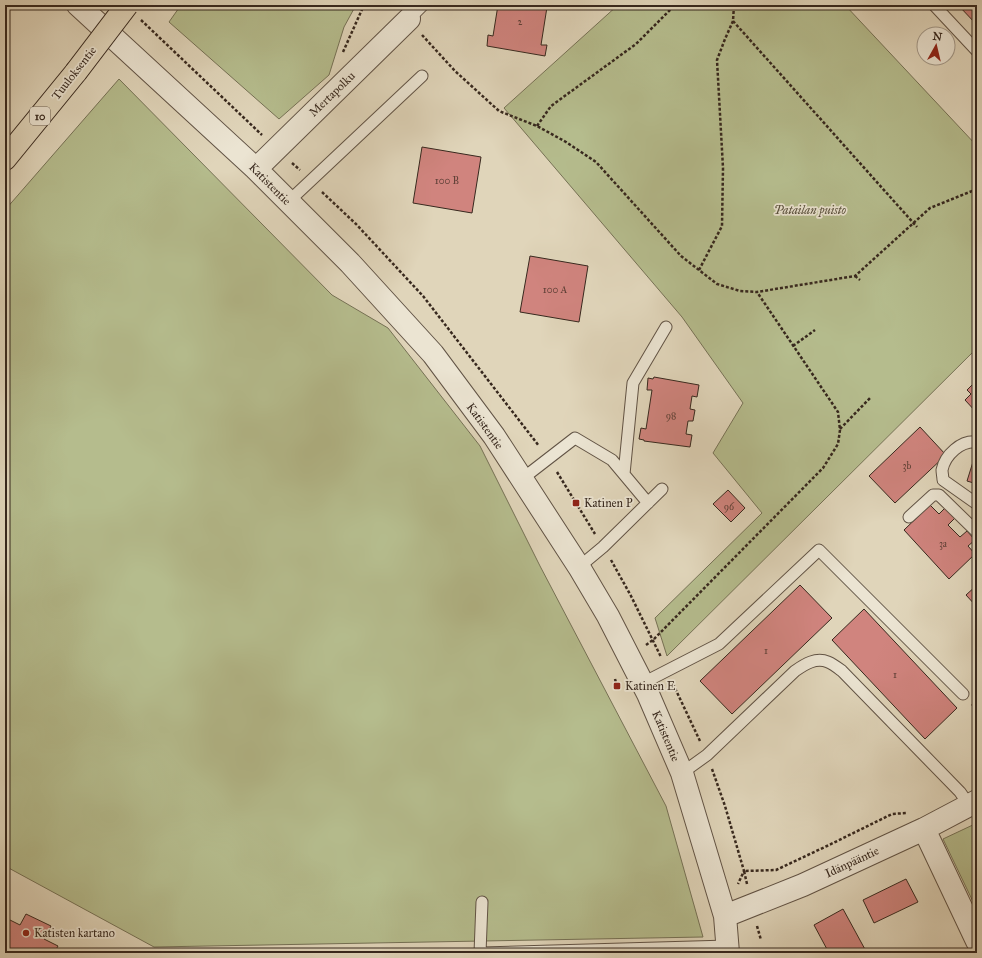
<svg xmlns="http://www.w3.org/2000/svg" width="982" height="958" font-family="'IM FELL Great Primer',serif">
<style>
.green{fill:#b5bc8d;stroke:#767256}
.building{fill:#d0847e;stroke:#37281e}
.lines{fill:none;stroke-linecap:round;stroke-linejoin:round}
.service-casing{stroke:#615345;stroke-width:13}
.minor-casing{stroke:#615345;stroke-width:24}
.trunk-casing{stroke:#37281e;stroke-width:24}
.path{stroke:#37281e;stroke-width:2.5;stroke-dasharray:3 2;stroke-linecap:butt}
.service{stroke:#ebe4d2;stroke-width:11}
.minor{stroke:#ebe4d2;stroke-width:22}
.trunk{stroke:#e0d5ba;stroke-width:22}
.trunk-bridge-casing{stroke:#37281e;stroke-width:24;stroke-linecap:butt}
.trunk-bridge{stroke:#e0d5ba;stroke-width:22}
.poi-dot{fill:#8f2418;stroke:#ebe4d2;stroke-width:1.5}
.labels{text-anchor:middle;stroke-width:3.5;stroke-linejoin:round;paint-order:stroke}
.number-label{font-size:10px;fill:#5d3f36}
.shield{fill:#ebe4d2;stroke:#6d6054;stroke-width:1}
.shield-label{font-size:11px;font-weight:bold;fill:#37281e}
.street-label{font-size:12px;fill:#37281e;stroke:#ebe4d2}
.park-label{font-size:12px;font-style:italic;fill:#564d3a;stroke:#ebe4d2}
.poi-label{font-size:12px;fill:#37281e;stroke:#ebe4d2;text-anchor:start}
</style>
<rect width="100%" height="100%" fill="#e0d5ba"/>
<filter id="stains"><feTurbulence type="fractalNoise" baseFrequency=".005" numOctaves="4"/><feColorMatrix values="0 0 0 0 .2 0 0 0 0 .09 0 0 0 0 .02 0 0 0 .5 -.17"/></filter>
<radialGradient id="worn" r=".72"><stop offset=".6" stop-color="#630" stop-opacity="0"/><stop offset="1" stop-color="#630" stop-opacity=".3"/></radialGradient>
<path class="green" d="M 181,5 L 356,5 L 344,27 L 329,75 L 279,119 L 169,22 Z
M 618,5 L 845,5 L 977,146 L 977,348 L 667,656 L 655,618 L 762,513 L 713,453 L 743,403 L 682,317 L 504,108 Z
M 119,79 L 332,295 L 388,328 L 480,446 L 540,566 L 666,806 L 703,937 L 154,947 L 5,866 L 5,210 Z
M 977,823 L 977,910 L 943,839 Z"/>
<path class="building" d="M 498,5 L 552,5 L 552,7 L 547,7 L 541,45 L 547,45 L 545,56 L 487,46 L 488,35 L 493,36 Z
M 958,5 L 977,5 L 977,25 Z
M 422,147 L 481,157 L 472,213 L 413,203 Z
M 530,256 L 588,266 L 579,322 L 520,312 Z
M 654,377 L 699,385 L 697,397 L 692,396 L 690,409 L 695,410 L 693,421 L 688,421 L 686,434 L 692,435 L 690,447 L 644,441 L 644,440 L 639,439 L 641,428 L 646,429 L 652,390 L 647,390 L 648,378 L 653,379 Z
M 973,384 L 977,386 L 977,413 L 965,400 L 971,394 L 967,390 Z
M 920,427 L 946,455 L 895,503 L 869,476 Z
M 977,449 L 977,484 L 967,481 Z
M 728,490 L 745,508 L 731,522 L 713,504 Z
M 930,505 L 939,514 L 945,508 L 955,518 L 948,525 L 960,537 L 967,531 L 975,540 L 968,546 L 975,554 L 949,579 L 904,530 Z
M 800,585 L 832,618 L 732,714 L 700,681 Z
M 977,585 L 977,607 L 966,595 Z
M 864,609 L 957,708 L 925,739 L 832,640 Z
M 906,879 L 918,902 L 874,923 L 863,900 Z
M 843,909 L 867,953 L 829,953 L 814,925 Z
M 26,914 L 51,926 L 44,939 L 58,946 L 54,953 L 5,953 L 5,924 L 8,919 L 20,925 Z"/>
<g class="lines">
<g class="service-casing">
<path id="service" d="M 934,5 L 977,51
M 409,19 L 423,5
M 288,202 L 422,76
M 977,442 C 961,440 945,455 942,470 C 942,473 943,477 943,480 L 977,504
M 624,474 L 633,383 L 666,327
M 522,479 L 575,438 L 612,460 L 648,503
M 909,517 L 933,495 L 939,495 L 977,532
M 579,567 L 603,547 L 662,489
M 643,683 L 719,644 L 819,550 L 963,694
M 682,773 L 707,755 L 795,671 C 805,664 816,657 828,662 C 833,664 838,668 842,671 L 960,792 L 969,805
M 480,953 L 482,902
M 481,953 L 728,946"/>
</g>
<g class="minor-casing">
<path id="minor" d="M 78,5 L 256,169 L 350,263 L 433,354 L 494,436 L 579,567 L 608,616 L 648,694 L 682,773 L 725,916 L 728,953
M 256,169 L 409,19
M 924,829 L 977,941
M 725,916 L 803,885 L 924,829 L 977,801"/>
</g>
<g class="trunk-casing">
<path id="trunk" d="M 5,159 L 76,72"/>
</g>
<path class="path" d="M 141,20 L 262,135
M 733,21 L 917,227
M 422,35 L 455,71 L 499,111 L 537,126 L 566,142 L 596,162 L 681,256 L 717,284 L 740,291 L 757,292 L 855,276 L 930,208 L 977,189
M 343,52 L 364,5
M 537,126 L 551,106 L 636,44 L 675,5
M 292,163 L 300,170
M 322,192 L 356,224 L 423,296 L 539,446
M 699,270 L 722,226 L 723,168 L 717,60 L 725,39 L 733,21 L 734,5
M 855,276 L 860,280
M 793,346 L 815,330
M 840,429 L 871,397
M 557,472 L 595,534
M 611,560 L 631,596 L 661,657
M 646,645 L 653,640 L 823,468 L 838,444 L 840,430 L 838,412 L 757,292
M 615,679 L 617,686
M 673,684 L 700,741
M 972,704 L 977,709
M 712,769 L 725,806 L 744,871 L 738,884
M 747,884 L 744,871 L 776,870 L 827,846 L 892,814 L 907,813
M 757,926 L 761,940"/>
<use href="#service" class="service"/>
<use href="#minor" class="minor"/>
<use href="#trunk" class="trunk"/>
<g class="trunk-bridge-casing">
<path id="trunk-bridge" d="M 76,72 L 127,5"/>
</g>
<use href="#trunk-bridge" class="trunk-bridge"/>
</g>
<g class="poi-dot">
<rect x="572" y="499" width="8" height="8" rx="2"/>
<rect x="613" y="682" width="8" height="8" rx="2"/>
<circle cx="26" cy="933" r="4"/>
</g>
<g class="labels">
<g class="number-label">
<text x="520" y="25">2</text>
<text x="447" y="184">100 B</text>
<text x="555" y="293">100 A</text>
<text x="671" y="419">98</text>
<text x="907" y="469">3b</text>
<text x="729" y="510">96</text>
<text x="943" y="547">3a</text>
<text x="766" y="654">1</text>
<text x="895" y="678">1</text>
</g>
<rect class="shield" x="30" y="107" width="20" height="18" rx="3"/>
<g class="shield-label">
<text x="40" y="120">10</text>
</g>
<g class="street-label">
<text transform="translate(74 73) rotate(-52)" y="4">Tuuloksentie</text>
<text transform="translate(332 94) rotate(-44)" y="4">Mertapolku</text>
<text transform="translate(270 184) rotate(45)" y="4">Katistentie</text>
<text transform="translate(485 426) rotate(54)" y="4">Katistentie</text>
<text transform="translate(666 736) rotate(67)" y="4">Katistentie</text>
<text transform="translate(852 862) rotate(-25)" y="4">Idänpääntie</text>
</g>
<g class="park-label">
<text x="810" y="214">Patailan puisto</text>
</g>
<g class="poi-label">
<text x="584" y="507">Katinen P</text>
<text x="625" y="690">Katinen E</text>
<text x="34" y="937">Katisten kartano</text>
</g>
</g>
<rect width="982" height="958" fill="none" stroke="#e0d5ba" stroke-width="20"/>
<rect x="6" y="6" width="970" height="946" fill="none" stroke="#37281e" stroke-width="2"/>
<rect x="10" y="10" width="962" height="938" fill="none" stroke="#37281e"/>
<g transform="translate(936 46) rotate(8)"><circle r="19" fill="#ebe4d2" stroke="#a3998a"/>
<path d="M0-3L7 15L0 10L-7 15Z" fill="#8f2418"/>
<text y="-6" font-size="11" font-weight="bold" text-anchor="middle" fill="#37281e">N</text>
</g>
<rect width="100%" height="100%" filter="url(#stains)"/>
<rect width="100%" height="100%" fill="url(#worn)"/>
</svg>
